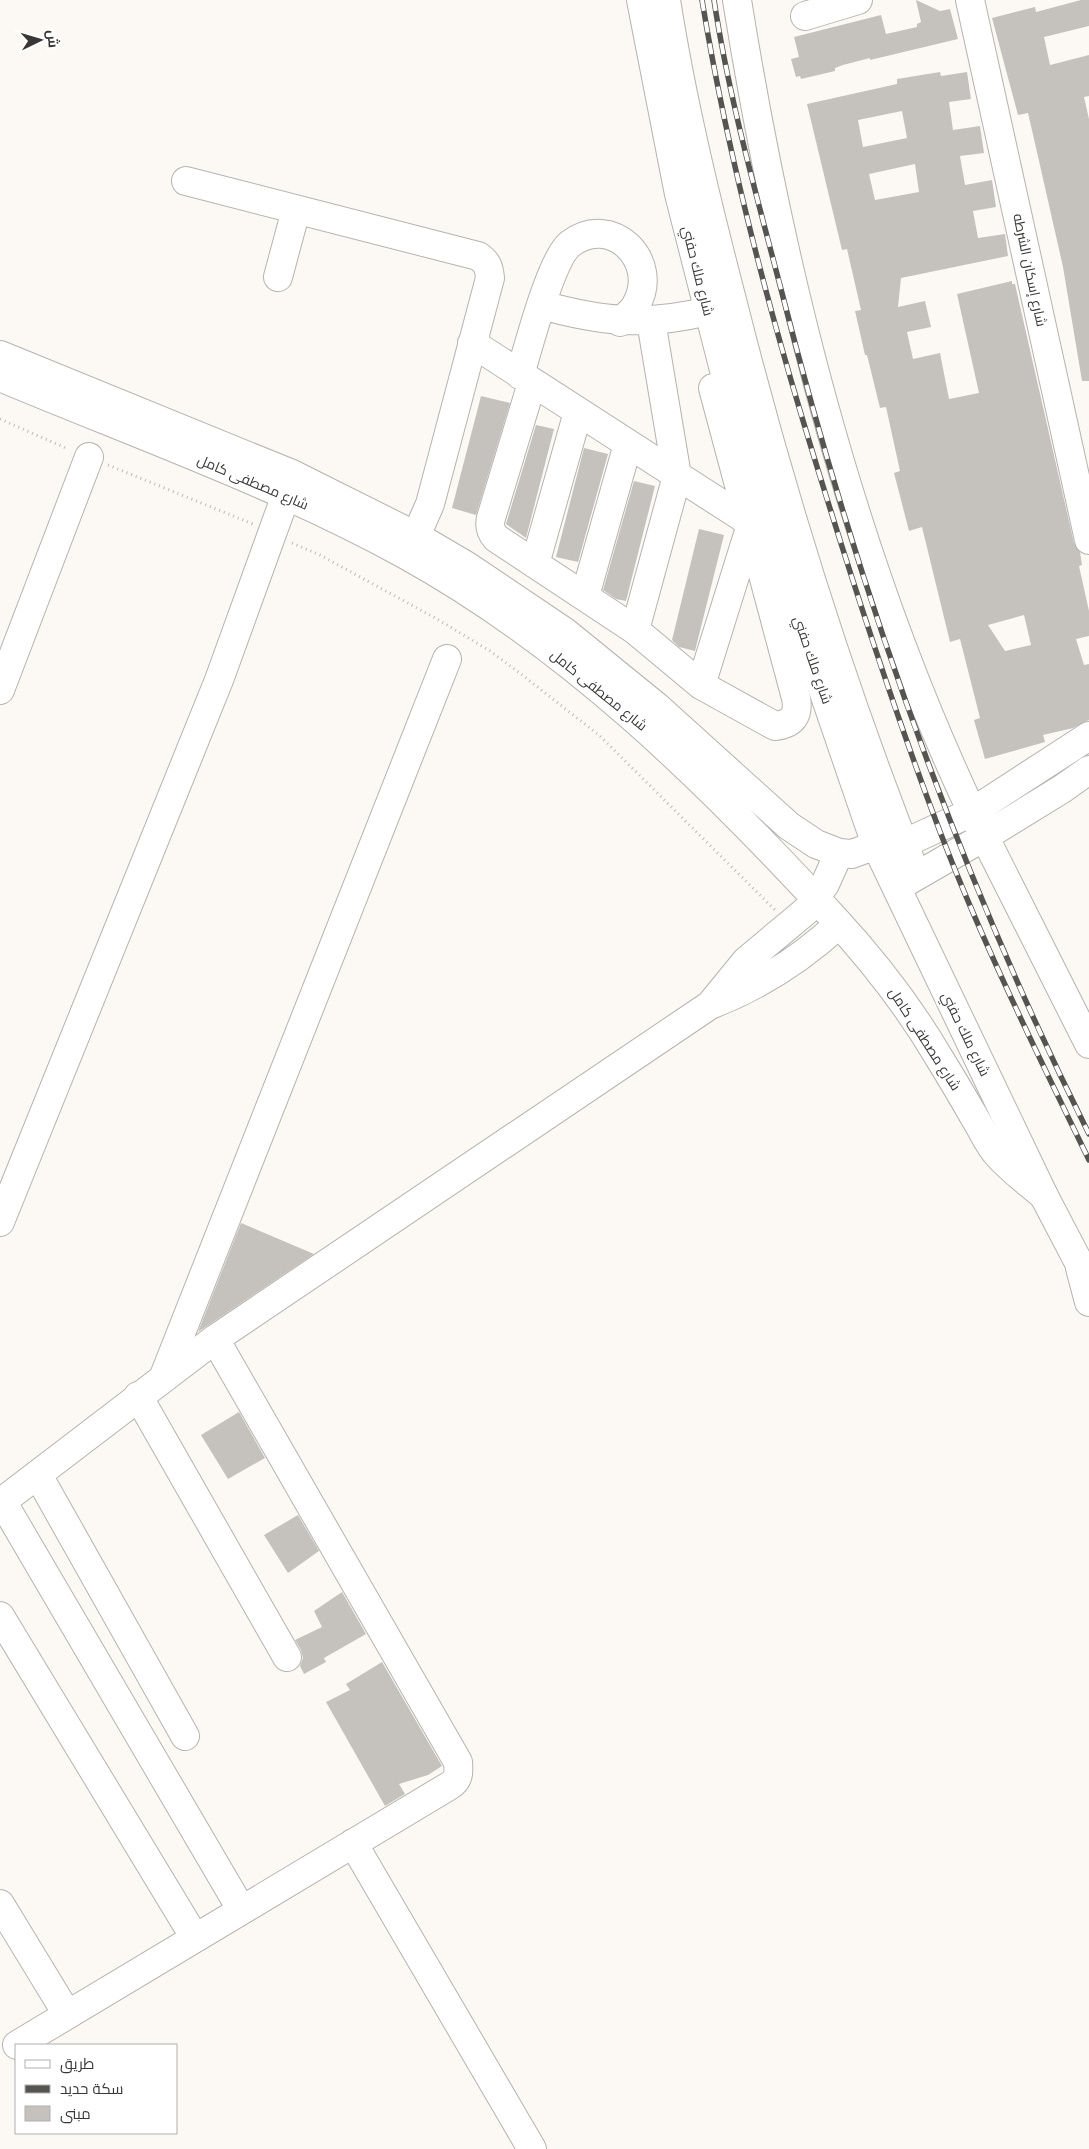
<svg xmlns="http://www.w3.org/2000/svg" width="1089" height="2149" font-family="Arial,Cairo,sans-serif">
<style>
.building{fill:#c5c2be;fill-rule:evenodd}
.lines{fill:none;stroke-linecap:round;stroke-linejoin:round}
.minor-casing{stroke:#b6b3af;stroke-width:30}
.major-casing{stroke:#b6b3af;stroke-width:30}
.highway-casing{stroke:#b6b3af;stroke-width:30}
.path{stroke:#bdbab6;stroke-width:3;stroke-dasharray:1 4;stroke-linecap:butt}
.minor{stroke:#fff;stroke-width:28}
.major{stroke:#fff;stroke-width:28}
.highway{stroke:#fff;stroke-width:28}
.rail-casing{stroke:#555451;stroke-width:5.5}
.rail{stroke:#fff;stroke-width:4;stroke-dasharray:11;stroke-linecap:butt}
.labels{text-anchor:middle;stroke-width:4.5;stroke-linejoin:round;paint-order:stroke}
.street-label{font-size:14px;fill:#383735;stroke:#fff}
</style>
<rect width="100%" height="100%" fill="#fcf9f4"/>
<path class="building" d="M 916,0 L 940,11 L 950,9 L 958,39 L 870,60 L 870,58 L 843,65 L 835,68 L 835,71 L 801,79 L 800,76 L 796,77 L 791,59 L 799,57 L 794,37 L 881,15 L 886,34 L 917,27 L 917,24 L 921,22 Z
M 1081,0 L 1089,0 L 1089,26 L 1044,37 L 1050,65 L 1089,55 L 1089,96 L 1084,97 L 1089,119 L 1089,381 L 1082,381 L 1063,267 L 1039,161 L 1028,113 L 1018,115 L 992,18 L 1035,7 L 1036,12 Z
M 940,72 L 941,76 L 967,72 L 971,99 L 949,102 L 953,130 L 980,126 L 984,153 L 960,156 L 965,185 L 992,180 L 996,207 L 973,211 L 978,238 L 1005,234 L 1008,256 L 901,278 L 898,307 L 925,301 L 931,327 L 907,332 L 913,359 L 940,353 L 949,399 L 979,393 L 957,294 L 1012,281 L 1012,284 L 1015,284 L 1074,543 L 1080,552 L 1082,565 L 1079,566 L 1089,611 L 1089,636 L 1076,639 L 1084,665 L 1089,664 L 1089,720 L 1073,728 L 1043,735 L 1045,742 L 985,759 L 974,720 L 980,718 L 960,639 L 950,642 L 922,527 L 909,531 L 894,473 L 900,471 L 886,407 L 880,408 L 867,355 L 865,355 L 855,311 L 861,310 L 847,249 L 842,250 L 807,104 L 897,84 L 897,79 ZM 902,111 L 907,138 L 863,147 L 858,120 ZM 915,164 L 919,192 L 875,200 L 869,174 ZM 1024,615 L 1031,645 L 1005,651 L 988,625 Z
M 481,396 L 510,403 L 476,515 L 452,508 Z
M 536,425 L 554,429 L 526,538 L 506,524 Z
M 584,448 L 608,454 L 578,562 L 556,557 Z
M 634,481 L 655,486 L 626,601 L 616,599 L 603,590 Z
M 699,529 L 724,535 L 695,651 L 679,647 L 672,640 Z
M 241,1223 L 314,1254 L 198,1332 Z
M 239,1412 L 265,1458 L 228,1479 L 201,1435 Z
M 298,1515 L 319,1551 L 288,1573 L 264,1535 Z
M 342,1592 L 366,1634 L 324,1658 L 326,1662 L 304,1674 L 300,1666 L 303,1658 L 301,1650 L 295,1640 L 322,1627 L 314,1611 Z
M 382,1662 L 442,1766 L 428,1775 L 399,1784 L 405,1794 L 385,1806 L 326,1702 L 350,1690 L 346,1684 Z"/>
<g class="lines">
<g class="minor-casing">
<path id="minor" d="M 737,0 C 781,274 853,560 972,812 L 1089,736
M 970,0 L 1089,540
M 805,16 L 858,0
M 186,181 L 478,256 C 487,262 489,267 490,278 L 430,504 L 416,536
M 278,277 L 296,210
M 542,305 C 602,322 648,326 708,311
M 472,343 L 748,521
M 520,375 C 528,348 551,259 570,244 C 611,212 661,261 636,305 C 633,311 625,317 620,322
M 532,383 L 491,518 C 489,526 490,531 496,538 L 635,630 L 701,685 L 775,726 C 793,724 799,715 796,698 L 713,388
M 535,564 L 578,412
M 585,596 L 628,444
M 635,630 L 677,476 L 651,321
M 701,685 L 750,528
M 0,690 L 89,457
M 984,837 L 1062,789 L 1089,770
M 710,1005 L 746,961 L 807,910 L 825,884 L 839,853
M 0,1222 L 219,680 L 286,495
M 164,1376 L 447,659
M 138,1396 L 287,1657
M 38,1475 L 185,1736
M 2,1501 L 241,1909
M 0,1503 L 215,1339 L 710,1005 C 760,986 800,960 839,924
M 0,1616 L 195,1938
M 353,1843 L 532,2149
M 0,1904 L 67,2014
M 17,2045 L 449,1786 C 459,1780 459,1773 458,1762 L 215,1339"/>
</g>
<g class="major-casing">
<path id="major" d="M 0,355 L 292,474 L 416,536 L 467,566 L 565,632 L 656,706 L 789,826 L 816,844 L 839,853 L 852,854 L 876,845
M 0,377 C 136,434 277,484 406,555 C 570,646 705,778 831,915 C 871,958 908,1005 938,1056 C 951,1077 964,1099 976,1120 C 983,1131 989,1146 998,1155 C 1011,1170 1029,1183 1044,1196
M 1080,1268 L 1089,1302"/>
</g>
<g class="highway-casing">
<path id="highway" d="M 641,0 L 679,194 L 724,370 L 800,623 L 876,845 L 1044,1196 L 1089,1282
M 666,0 C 682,102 707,204 733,304 C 782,498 842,689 916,875
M 886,846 L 903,844 L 972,812 L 1089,1044
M 901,885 L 984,837"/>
</g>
<path class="path" d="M 0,419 L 68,449
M 108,465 L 253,524
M 292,543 L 320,555 L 437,619 L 490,651 L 521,674 L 600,736 L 775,910"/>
<use href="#minor" class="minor"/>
<use href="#major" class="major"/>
<use href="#highway" class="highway"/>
<g class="rail-casing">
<path id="rail" d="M 702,0 C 730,170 776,337 828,502 C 862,611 898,721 939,829 C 982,942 1036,1051 1089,1160
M 714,0 C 729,99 757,197 782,293 C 856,583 955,866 1089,1134"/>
</g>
<use href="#rail" class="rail"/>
</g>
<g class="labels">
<g class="street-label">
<text transform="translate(1030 270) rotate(78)" y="5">شارع إسكان الشرطه</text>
<text transform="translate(698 271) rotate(76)" y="5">شارع ملك حفني</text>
<text transform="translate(253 482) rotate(23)" y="5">شارع مصطفى كامل</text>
<text transform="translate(813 660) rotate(71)" y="5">شارع ملك حفني</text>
<text transform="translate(599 690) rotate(39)" y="5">شارع مصطفى كامل</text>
<text transform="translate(966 1034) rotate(64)" y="5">شارع ملك حفني</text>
<text transform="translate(925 1039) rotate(57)" y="5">شارع مصطفى كامل</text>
</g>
</g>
<rect x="15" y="2044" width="162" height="90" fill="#ffffff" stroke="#afafae"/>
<rect x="25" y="2060" width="25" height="8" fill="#ffffff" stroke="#afafae"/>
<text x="60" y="2069" font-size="15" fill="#383735">طريق</text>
<rect x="25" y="2085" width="25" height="8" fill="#555451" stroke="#afafae"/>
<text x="60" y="2094" font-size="15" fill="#383735">سكة حديد</text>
<rect x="25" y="2106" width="25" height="15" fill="#c5c2be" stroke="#afafae"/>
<text x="60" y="2119" font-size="15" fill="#383735">مبنى</text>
<g transform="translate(40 40) rotate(85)" stroke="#ffffff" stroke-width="4" paint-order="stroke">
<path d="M0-4L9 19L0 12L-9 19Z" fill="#383735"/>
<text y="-8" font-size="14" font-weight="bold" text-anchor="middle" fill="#383735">ش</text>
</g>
</svg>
